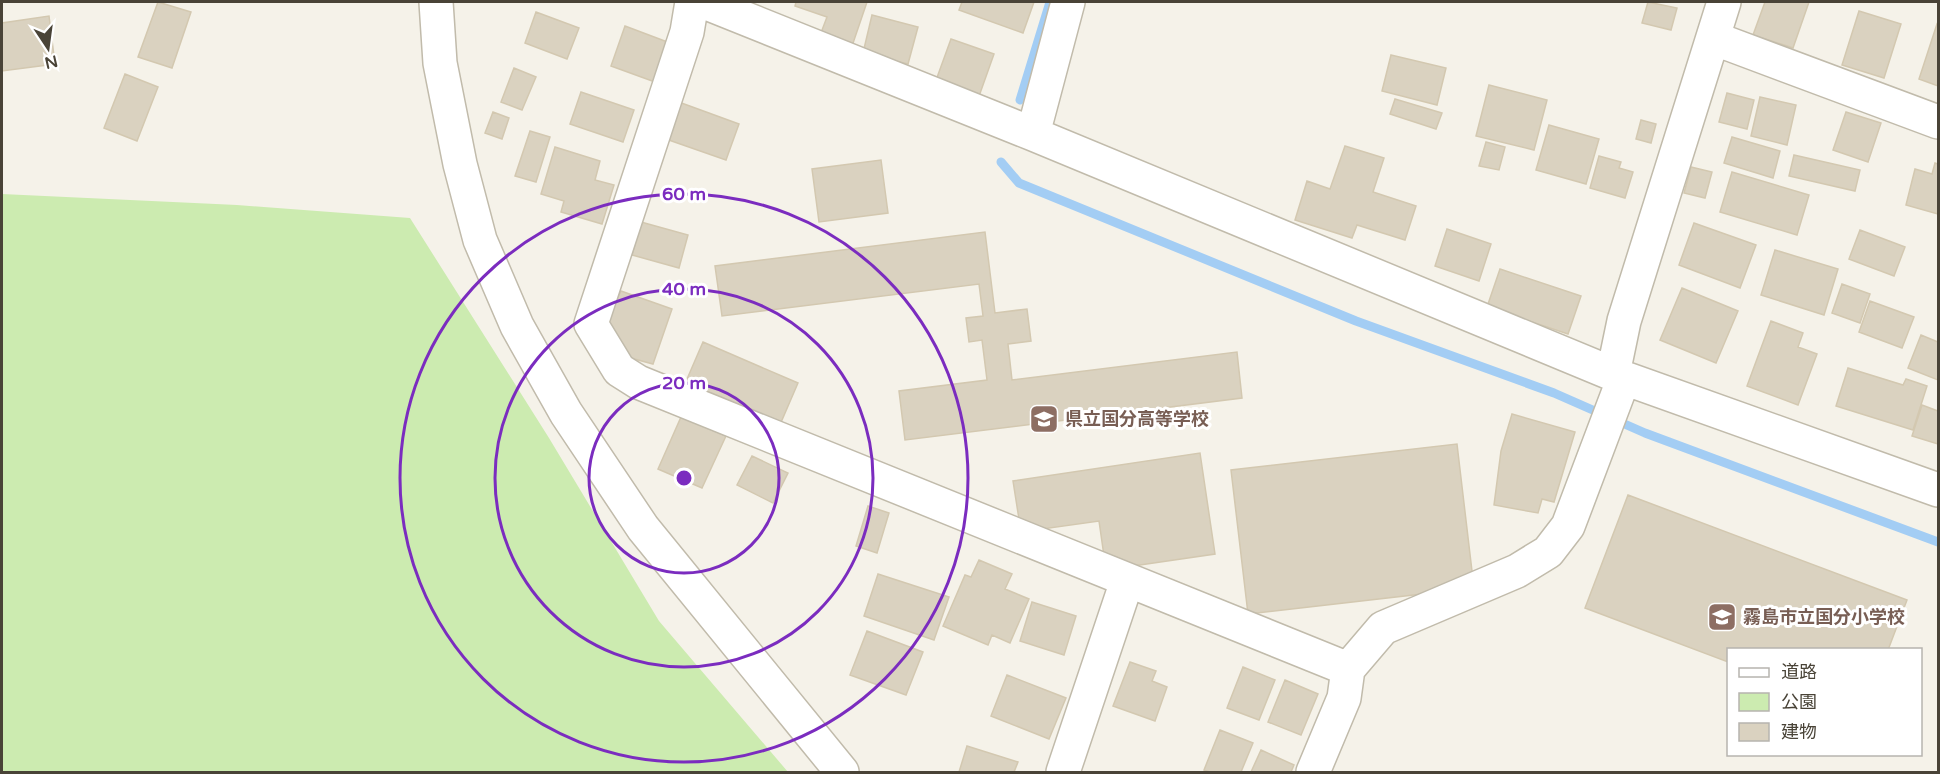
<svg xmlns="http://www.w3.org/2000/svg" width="1940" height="774" font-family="'Varela Round','Noto Sans JP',sans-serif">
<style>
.green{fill:#ccebb0}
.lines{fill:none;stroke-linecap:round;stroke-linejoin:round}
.stream{stroke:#a3cdf4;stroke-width:9}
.building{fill:#dad2c0;stroke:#d3c8b0;stroke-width:1.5}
.minor-casing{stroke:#c1bbab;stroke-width:36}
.minor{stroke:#fff;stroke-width:33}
.ring{fill:none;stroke:#7b2cbf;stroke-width:3}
.labels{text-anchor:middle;stroke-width:6;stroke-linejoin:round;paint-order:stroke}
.education-label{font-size:18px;font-weight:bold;fill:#785e54;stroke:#fff;text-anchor:start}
.centre{fill:#7b2cbf;stroke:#fff;stroke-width:3}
.ring-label{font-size:18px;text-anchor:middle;font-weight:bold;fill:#7b2cbf;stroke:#fff;stroke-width:6;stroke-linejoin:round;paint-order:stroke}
</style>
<rect width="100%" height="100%" fill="#f5f2e9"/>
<path class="green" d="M 2,194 L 237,205 L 410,218 L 549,438 L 659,621 L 788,772 L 2,772 Z"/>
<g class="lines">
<path class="stream" d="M 1020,100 L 1050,2
M 1001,162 L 1019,183 L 1356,321 L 1554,393 L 1645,433 L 1938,542"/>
</g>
<path class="building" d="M 158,2 L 191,12 L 172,68 L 138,57 Z
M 796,2 L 867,2 L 851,49 L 819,38 L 827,17 L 795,6 Z
M 962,2 L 1034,2 L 1023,33 L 959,10 Z
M 1648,2 L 1677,8 L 1671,30 L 1642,23 Z
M 1765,2 L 1809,2 L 1793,48 L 1753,35 Z
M 1859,11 L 1901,24 L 1884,78 L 1842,65 Z
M 536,12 L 579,28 L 567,59 L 525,43 Z
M 872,15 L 918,27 L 908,64 L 863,53 Z
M 49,16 L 55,64 L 2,71 L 2,23 Z
M 1937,24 L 1938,25 L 1938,86 L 1919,79 Z
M 625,26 L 670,43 L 655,82 L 611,66 Z
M 951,39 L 994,54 L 978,99 L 935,83 Z
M 1391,55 L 1446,68 L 1437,105 L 1382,91 Z
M 514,68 L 536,77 L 522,110 L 501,102 Z
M 125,74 L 158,87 L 137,141 L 104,128 Z
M 1489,85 L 1547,100 L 1534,150 L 1476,136 Z
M 581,92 L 634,110 L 623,142 L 570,124 Z
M 1727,93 L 1754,100 L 1747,129 L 1719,122 Z
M 1760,97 L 1796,105 L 1787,145 L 1751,136 Z
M 1395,99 L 1442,113 L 1436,129 L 1390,114 Z
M 676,101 L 739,124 L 726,160 L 663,138 Z
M 493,112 L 509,118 L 502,139 L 485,133 Z
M 1846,112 L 1881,123 L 1868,162 L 1833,150 Z
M 1641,120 L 1656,124 L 1651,143 L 1636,139 Z
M 1549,125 L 1599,139 L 1586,184 L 1536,170 Z
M 530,131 L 550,137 L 536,182 L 515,176 Z
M 1732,137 L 1780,151 L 1773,178 L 1724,163 Z
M 1486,142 L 1505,147 L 1499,170 L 1479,166 Z
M 1345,146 L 1384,158 L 1373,192 L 1416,206 L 1405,240 L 1357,225 L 1352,238 L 1295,220 L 1307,181 L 1330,189 Z
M 555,147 L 600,161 L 595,180 L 614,185 L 602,224 L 561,212 L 564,201 L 541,194 Z
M 1794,155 L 1860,170 L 1855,191 L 1789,176 Z
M 1599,156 L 1621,162 L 1619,168 L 1633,172 L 1625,198 L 1590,188 Z
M 881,160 L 888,213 L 819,222 L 812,169 Z
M 1935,163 L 1938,164 L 1938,214 L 1906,205 L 1915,169 L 1932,174 Z
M 1691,167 L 1712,172 L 1705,198 L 1684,193 Z
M 1732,172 L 1809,195 L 1797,235 L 1720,212 Z
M 641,222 L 688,235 L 679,268 L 632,255 Z
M 1694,223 L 1756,245 L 1740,288 L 1679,265 Z
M 1447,229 L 1491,244 L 1479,281 L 1435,266 Z
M 1860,230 L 1905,247 L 1894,276 L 1849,259 Z
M 985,232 L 995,313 L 1027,309 L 1031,341 L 1008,344 L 1012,380 L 1237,352 L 1242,398 L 905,440 L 899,391 L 987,380 L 982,340 L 969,342 L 966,318 L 983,316 L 979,284 L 722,316 L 715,266 Z
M 1775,250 L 1838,269 L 1824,315 L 1761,295 Z
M 1500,269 L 1581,296 L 1568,334 L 1487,307 Z
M 1842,284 L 1870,294 L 1860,323 L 1832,313 Z
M 1682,288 L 1738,311 L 1716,363 L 1660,340 Z
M 621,291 L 672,309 L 653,364 L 616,354 L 603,327 Z
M 1870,301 L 1914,317 L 1902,348 L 1859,332 Z
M 1771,321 L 1803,333 L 1798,347 L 1817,354 L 1798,405 L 1747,386 Z
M 1921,335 L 1938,342 L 1938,380 L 1908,368 Z
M 703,342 L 798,383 L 779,427 L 684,386 Z
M 1848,368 L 1903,385 L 1906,379 L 1927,386 L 1913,430 L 1836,406 Z
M 1922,405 L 1938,411 L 1938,444 L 1912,436 Z
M 1512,414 L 1575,432 L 1554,502 L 1542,499 L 1538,513 L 1494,505 L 1501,451 Z
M 681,417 L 726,436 L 702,488 L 658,469 Z
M 1457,444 L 1474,588 L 1248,614 L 1231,470 Z
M 1200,453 L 1215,554 L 1106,570 L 1099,521 L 1021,532 L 1013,481 Z
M 752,456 L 788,473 L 773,503 L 737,485 Z
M 1628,495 L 1907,600 L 1888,650 L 1728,650 L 1728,662 L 1585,608 Z
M 868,506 L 889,513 L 877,553 L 856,546 Z
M 979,560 L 1012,574 L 1005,589 L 1029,599 L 1010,643 L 992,635 L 988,645 L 943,626 L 965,575 L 971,577 Z
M 878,574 L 949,597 L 934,640 L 864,616 Z
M 1032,602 L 1076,616 L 1064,655 L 1020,641 Z
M 867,631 L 923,652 L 906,695 L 850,675 Z
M 1130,662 L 1156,671 L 1152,681 L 1167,687 L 1155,721 L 1113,706 Z
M 1243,667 L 1275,680 L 1259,720 L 1227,708 Z
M 1007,675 L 1066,698 L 1049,739 L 991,716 Z
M 1285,680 L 1318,694 L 1301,735 L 1268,722 Z
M 1220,730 L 1253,743 L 1241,772 L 1210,772 L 1204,770 Z
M 967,746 L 1018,762 L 1014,772 L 959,772 Z
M 1261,750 L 1294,765 L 1291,772 L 1251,772 Z"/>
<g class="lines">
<g class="minor-casing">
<path id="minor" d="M 436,2 L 440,63 L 460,164 L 480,240 L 517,326 L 566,413 L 643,528 L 842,772
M 692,2 L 687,32 L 591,324 L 619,370 L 638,382 L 1348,669 L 1344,698 L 1313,772
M 704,2 L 1033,134 L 1613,374 L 1938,490
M 1713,38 L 1938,122
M 1033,134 L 1068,2
M 1348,669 L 1383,628 L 1517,571 L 1548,552 L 1568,526 L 1622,383 L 1613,374 L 1624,321 L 1724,2
M 1063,772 L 1127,581"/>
</g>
<use href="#minor" class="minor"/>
</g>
<g class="ring">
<circle cx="684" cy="478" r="95"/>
<circle cx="684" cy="478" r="189"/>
<circle cx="684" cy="478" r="284"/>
</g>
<defs>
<g id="school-square" transform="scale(1.5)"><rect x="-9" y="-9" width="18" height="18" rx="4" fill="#8d6e63" stroke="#fff"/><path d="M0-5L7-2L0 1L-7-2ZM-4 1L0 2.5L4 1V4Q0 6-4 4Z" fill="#fff"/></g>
</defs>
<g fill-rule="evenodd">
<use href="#school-square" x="1044" y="419"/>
<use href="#school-square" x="1722" y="617"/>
</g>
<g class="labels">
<g class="education-label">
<text x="1065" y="425">県立国分高等学校</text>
<text x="1743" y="623">霧島市立国分小学校</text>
</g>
</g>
<circle cx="684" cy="478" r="9" class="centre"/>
<g class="ring-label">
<text x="684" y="200">60 m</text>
<text x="684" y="295">40 m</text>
<text x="684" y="389">20 m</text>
</g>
<rect width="1940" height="774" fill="none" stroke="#494337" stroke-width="6"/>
<rect x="1727" y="648" width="195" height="108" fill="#ffffff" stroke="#b6b4af" stroke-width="1.5"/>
<rect x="1739" y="668" width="30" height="9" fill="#ffffff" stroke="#b6b4af" stroke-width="1.5"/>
<text x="1781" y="678" font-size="18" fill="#494337">道路</text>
<rect x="1739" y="693" width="30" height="18" fill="#ccebb0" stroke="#b6b4af" stroke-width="1.5"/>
<text x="1781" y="708" font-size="18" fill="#494337">公園</text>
<rect x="1739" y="723" width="30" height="18" fill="#dad2c0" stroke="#b6b4af" stroke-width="1.5"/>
<text x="1781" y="738" font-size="18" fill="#494337">建物</text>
<g transform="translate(48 48) rotate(167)" stroke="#ffffff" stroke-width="4.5" paint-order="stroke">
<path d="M0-4.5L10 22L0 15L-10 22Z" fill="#494337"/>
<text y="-9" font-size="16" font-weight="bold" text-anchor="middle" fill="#494337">N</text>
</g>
</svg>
